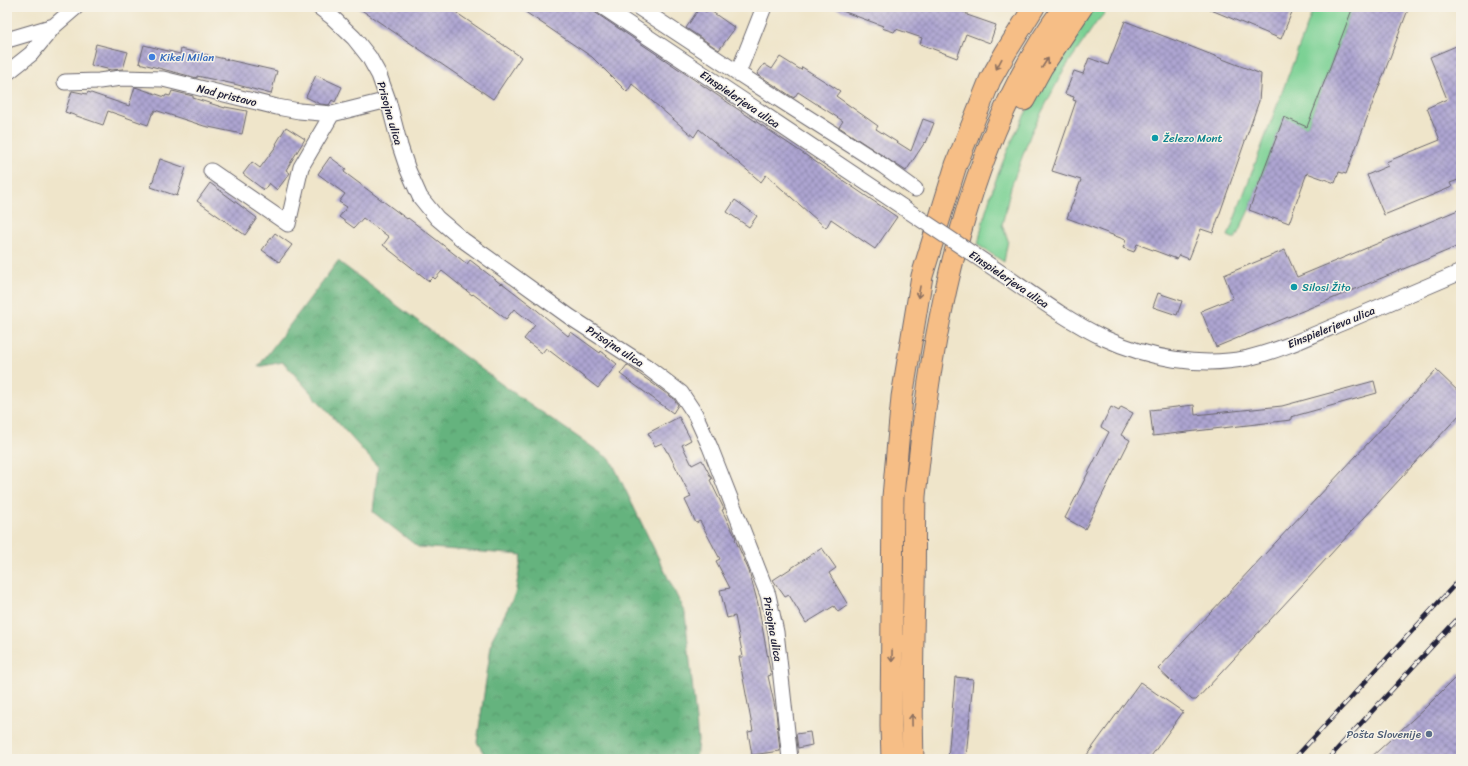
<svg xmlns="http://www.w3.org/2000/svg" width="1468" height="766" font-family="Sriracha,sans-serif">
<style>
.grass{fill:#7cd194;stroke:#4f7a68}
.forest{fill:url(#forest-crowns);stroke:#446a5c}
.building{fill:url(#building-cross-hatch)}
.lines{fill:none;stroke-linecap:round;stroke-linejoin:round}
.minor-casing{stroke:#6a666d;stroke-width:17}
.highway-casing{stroke:#6a666d;stroke-width:23}
.minor{stroke:#fff;stroke-width:15}
.highway{stroke:#f6be86;stroke-width:21}
.rail-casing{stroke:#22223b;stroke-width:4.5}
.rail{stroke:#f7f3e8;stroke-width:3;stroke-dasharray:9;stroke-linecap:butt}
.minor-bridge-casing{stroke:#6a666d;stroke-width:17;stroke-linecap:butt}
.minor-bridge{stroke:#fff;stroke-width:15}
.oneway{stroke:#8c7060}
.shop-dot{fill:#3f7fe0;stroke:#f7f3e8;stroke-width:1.5}
.culture-dot{fill:#0f9aa8;stroke:#f7f3e8;stroke-width:1.5}
.service-dot{fill:#5c6f8a;stroke:#f7f3e8;stroke-width:1.5}
.labels{text-anchor:middle;stroke-width:3;stroke-linejoin:round;paint-order:stroke}
.shop-label{font-size:11px;fill:#366cbe;stroke:#f7f3e8;text-anchor:start}
.street-label{font-size:11px;fill:#22223b;stroke:#f7f3e8}
.culture-label{font-size:11px;fill:#0d838f;stroke:#f7f3e8;text-anchor:start}
.service-label{font-size:11px;fill:#4e5e75;stroke:#f7f3e8;text-anchor:end}
</style>
<defs>
<pattern id="forest-crowns" width="20" height="18" patternUnits="userSpaceOnUse"><rect width="20" height="18" fill="#65b37e"/><path d="M2 6a3 3 0 1 1 6 0M12 15a3 3 0 1 1 6 0" fill="none" stroke="#539168"/></pattern>
<pattern id="building-cross-hatch" width="8" height="8" patternUnits="userSpaceOnUse"><rect width="8" height="8" fill="#ada5d1"/><path d="M0 0l8 8M0 8l8-8" fill="none" stroke="#8c86ab"/></pattern>
</defs>
<rect width="100%" height="100%" fill="#f7f3e8"/>
<filter id="ink" filterUnits="userSpaceOnUse"><feTurbulence type="fractalNoise" baseFrequency=".025" numOctaves="2"/><feDisplacementMap in="SourceGraphic" scale="8" xChannelSelector="R" yChannelSelector="G"/><feConvolveMatrix kernelMatrix="1 2 1 2 8 2 1 2 1" color-interpolation-filters="sRGB"/></filter>
<filter id="wash" filterUnits="userSpaceOnUse"><feTurbulence type="fractalNoise" baseFrequency=".012" numOctaves="4" result="noise"/><feDisplacementMap in="SourceGraphic" scale="16" xChannelSelector="R" yChannelSelector="G"/><feGaussianBlur stdDeviation="0.9" result="paint"/><feColorMatrix in="noise" values="0 0 0 0 0 0 0 0 0 0 0 0 0 0 0 0 0 1.4 0 .05"/><feComposite in="paint" operator="in"/></filter>
<g filter="url(#wash)">
<rect width="100%" height="100%" fill="#efe5ca"/>
<path class="grass" d="M 1094,7 L 1110,7 L 1096,23 L 1063,71 L 1031,133 L 1011,187 L 1002,225 L 1008,240 L 1004,262 L 978,245 C 991,174 1026,106 1065,46 C 1074,32 1084,20 1094,7 Z
M 1314,7 L 1353,7 L 1307,127 L 1284,118 L 1249,210 L 1235,239 L 1228,236 Z"/>
<path class="forest" d="M 338,261 L 504,386 L 611,460 L 685,613 L 698,740 L 696,759 L 487,759 L 477,742 L 492,639 L 515,594 L 522,555 L 418,547 L 373,512 L 378,467 L 283,362 L 258,367 Z"/>
<g id="blocks">
<path class="building" d="M 357,7 L 448,7 L 521,57 L 493,99 Z
M 518,7 L 587,7 L 897,217 L 875,249 L 831,219 L 826,228 L 766,175 L 761,182 L 699,129 L 694,137 L 632,84 L 627,92 L 592,57 Z
M 700,7 L 706,12 L 708,9 L 735,28 L 719,50 L 686,28 Z
M 835,7 L 950,7 L 967,13 L 967,15 L 996,25 L 990,43 L 966,34 L 957,58 L 920,44 L 922,38 L 896,29 L 894,32 L 882,28 L 883,26 L 834,8 Z
M 1204,7 L 1294,7 L 1281,39 Z
M 1353,7 L 1409,7 L 1346,174 L 1339,172 L 1335,183 L 1307,173 L 1289,223 L 1273,217 L 1273,219 L 1249,210 L 1284,117 L 1307,127 Z
M 1125,21 L 1261,74 L 1259,101 L 1213,233 L 1201,229 L 1189,259 L 1179,255 L 1177,259 L 1137,244 L 1134,252 L 1123,248 L 1126,240 L 1067,218 L 1081,180 L 1052,171 L 1076,101 L 1073,100 L 1074,97 L 1065,94 L 1074,71 L 1083,74 L 1089,58 L 1108,65 Z
M 96,44 L 128,52 L 123,69 L 111,70 L 91,65 Z
M 1461,44 L 1461,179 L 1450,183 L 1452,187 L 1384,215 L 1367,175 L 1388,166 L 1386,162 L 1440,140 L 1427,108 L 1447,99 L 1430,57 Z
M 144,45 L 180,54 L 181,49 L 277,71 L 271,94 L 234,84 L 197,76 L 197,78 L 139,63 Z
M 780,57 L 801,70 L 802,67 L 840,91 L 836,96 L 878,126 L 876,129 L 911,151 L 923,119 L 934,123 L 926,143 L 925,142 L 906,171 L 839,127 L 843,121 L 798,92 L 794,98 L 757,74 L 764,64 L 772,69 Z
M 316,75 L 342,87 L 335,102 L 332,100 L 329,105 L 320,104 L 306,97 Z
M 135,87 L 165,97 L 166,95 L 170,96 L 172,91 L 193,96 L 193,98 L 225,108 L 225,107 L 247,111 L 242,134 L 204,126 L 155,110 L 153,114 L 152,114 L 148,125 L 108,111 L 103,125 L 65,112 L 72,91 L 87,94 L 88,92 L 129,106 Z
M 286,127 L 305,139 L 286,170 L 290,173 L 277,190 L 269,183 L 264,190 L 243,174 L 252,162 L 260,168 L 277,145 L 276,144 Z
M 330,157 L 346,169 L 344,172 L 407,219 L 408,218 L 434,238 L 467,264 L 470,260 L 501,284 L 502,283 L 532,306 L 568,336 L 571,332 L 600,353 L 601,351 L 617,364 L 598,388 L 546,348 L 542,353 L 524,339 L 535,325 L 514,309 L 506,319 L 473,294 L 472,295 L 442,271 L 435,279 L 433,277 L 429,281 L 383,245 L 389,237 L 363,218 L 354,228 L 339,217 L 347,207 L 339,202 L 345,194 L 318,174 Z
M 160,159 L 186,168 L 177,196 L 151,187 Z
M 210,183 L 257,218 L 245,235 L 197,201 Z
M 735,200 L 757,216 L 749,227 L 727,212 Z
M 1458,210 L 1461,217 L 1461,245 L 1216,347 L 1201,311 L 1233,298 L 1224,275 L 1285,250 L 1297,277 Z
M 275,233 L 292,245 L 279,262 L 262,250 Z
M 1158,293 L 1182,301 L 1177,315 L 1153,307 Z
M 627,365 L 674,399 L 678,405 L 673,413 L 620,374 Z
M 1436,370 L 1461,394 L 1461,413 L 1196,700 L 1192,700 L 1158,669 Z
M 1374,381 L 1377,393 L 1291,417 L 1291,420 L 1153,436 L 1150,410 L 1194,405 L 1195,415 L 1282,406 Z
M 1111,407 L 1119,411 L 1121,407 L 1133,413 L 1121,435 L 1130,440 L 1085,529 L 1065,518 L 1109,432 L 1101,427 Z
M 679,417 L 691,440 L 682,445 L 692,465 L 702,460 L 712,479 L 710,480 L 724,509 L 722,510 L 736,538 L 735,539 L 749,571 L 758,604 L 771,675 L 768,676 L 776,712 L 780,751 L 752,755 L 748,732 L 753,731 L 739,657 L 743,657 L 735,616 L 727,618 L 720,590 L 730,588 L 716,561 L 720,559 L 700,521 L 696,523 L 685,500 L 691,497 L 668,452 L 667,452 L 662,443 L 655,446 L 648,433 Z
M 822,548 L 836,568 L 829,573 L 848,605 L 838,612 L 834,606 L 806,623 L 789,595 L 785,597 L 773,580 Z
M 1461,672 L 1461,759 L 1369,759 L 1423,710 Z
M 955,677 L 973,679 L 966,759 L 948,759 Z
M 1140,682 L 1183,712 L 1149,759 L 1084,759 Z
M 810,732 L 812,745 L 798,748 L 796,734 Z"/>
</g>
</g>
<g filter="url(#ink)">
<use href="#blocks" fill-opacity="0" stroke="#6a666d" stroke-width="1"/>
<g class="lines">
<g class="minor-casing">
<path id="minor" d="M 319,7 L 332,17 L 354,38 L 369,57 L 379,75 L 388,100 L 400,146 L 408,170 L 420,197 L 437,218 L 463,240 L 570,317 L 647,367 L 681,393 L 695,414 L 710,447 L 768,595 L 776,632 L 790,759
M 603,7 L 904,208
M 638,7 L 738,73 L 882,165 L 915,189
M 7,40 L 54,26
M 7,73 L 31,54 L 54,26 L 76,7
M 738,73 L 764,7
M 65,82 L 99,81 L 121,78 L 163,79 L 277,107 L 299,111 L 332,114 L 388,100
M 211,171 L 288,224 L 301,167 L 332,114
M 1004,275 C 1036,297 1068,321 1104,338 C 1147,358 1201,368 1248,358 C 1281,350 1313,335 1344,322 C 1383,305 1422,289 1461,272"/>
</g>
<g class="highway-casing">
<path id="highway" d="M 1024,100 L 1042,67 L 1082,7
M 892,759 L 891,726 L 893,497 L 902,397 L 922,276 L 956,165 L 990,80 L 1006,52 L 1034,7
M 913,759 C 911,701 913,644 914,587 C 915,557 914,526 915,496 C 917,476 920,455 922,434 C 939,288 976,127 1064,7"/>
</g>
<use href="#minor" class="minor"/>
<use href="#highway" class="highway"/>
<g class="rail-casing">
<path id="rail" d="M 1294,759 L 1461,578
M 1328,759 L 1461,615"/>
</g>
<use href="#rail" class="rail"/>
<g class="minor-bridge-casing">
<path id="minor-bridge" d="M 904,208 L 1004,275"/>
</g>
<use href="#minor-bridge" class="minor-bridge"/>
</g>
<defs><path id="oneway-shaft" d="M-6 0H5M1.5-3L5.5 0L1.5 3" fill="none" stroke-width="1.6" stroke-linecap="round" stroke-linejoin="round"/></defs>
<g class="oneway">
<use href="#oneway-shaft" transform="translate(1045 63) rotate(-57)"/>
<use href="#oneway-shaft" transform="translate(999 64) rotate(118)"/>
<use href="#oneway-shaft" transform="translate(919 292) rotate(100)"/>
<use href="#oneway-shaft" transform="translate(892 656) rotate(91)"/>
<use href="#oneway-shaft" transform="translate(912 720) rotate(-91)"/>
</g>
</g>
<circle class="shop-dot" cx="152" cy="57" r="4"/>
<g class="culture-dot">
<circle cx="1155" cy="138" r="4"/>
<circle cx="1294" cy="287" r="4"/>
</g>
<circle class="service-dot" cx="1429" cy="734" r="4"/>
<g class="labels">
<g class="shop-label">
<text x="160" y="61">Kikel Milan</text>
</g>
<g class="street-label">
<text transform="translate(227 95) rotate(14)" y="4">Nad pristavo</text>
<text transform="translate(740 99) rotate(34)" y="4">Einspielerjeva ulica</text>
<text transform="translate(390 113) rotate(74)" y="4">Prisojna ulica</text>
<text transform="translate(1009 279) rotate(34)" y="4">Einspielerjeva ulica</text>
<text transform="translate(1331 327) rotate(-22)" y="4">Einspielerjeva ulica</text>
<text transform="translate(615 346) rotate(33)" y="4">Prisojna ulica</text>
<text transform="translate(773 629) rotate(80)" y="4">Prisojna ulica</text>
</g>
<g class="culture-label">
<text x="1163" y="142">Železo Mont</text>
<text x="1302" y="291">Silosi Žito</text>
</g>
<g class="service-label">
<text x="1421" y="738">Pošta Slovenije</text>
</g>
</g>
<rect width="1468" height="766" fill="none" stroke="#f7f3e8" stroke-width="24"/>
</svg>
